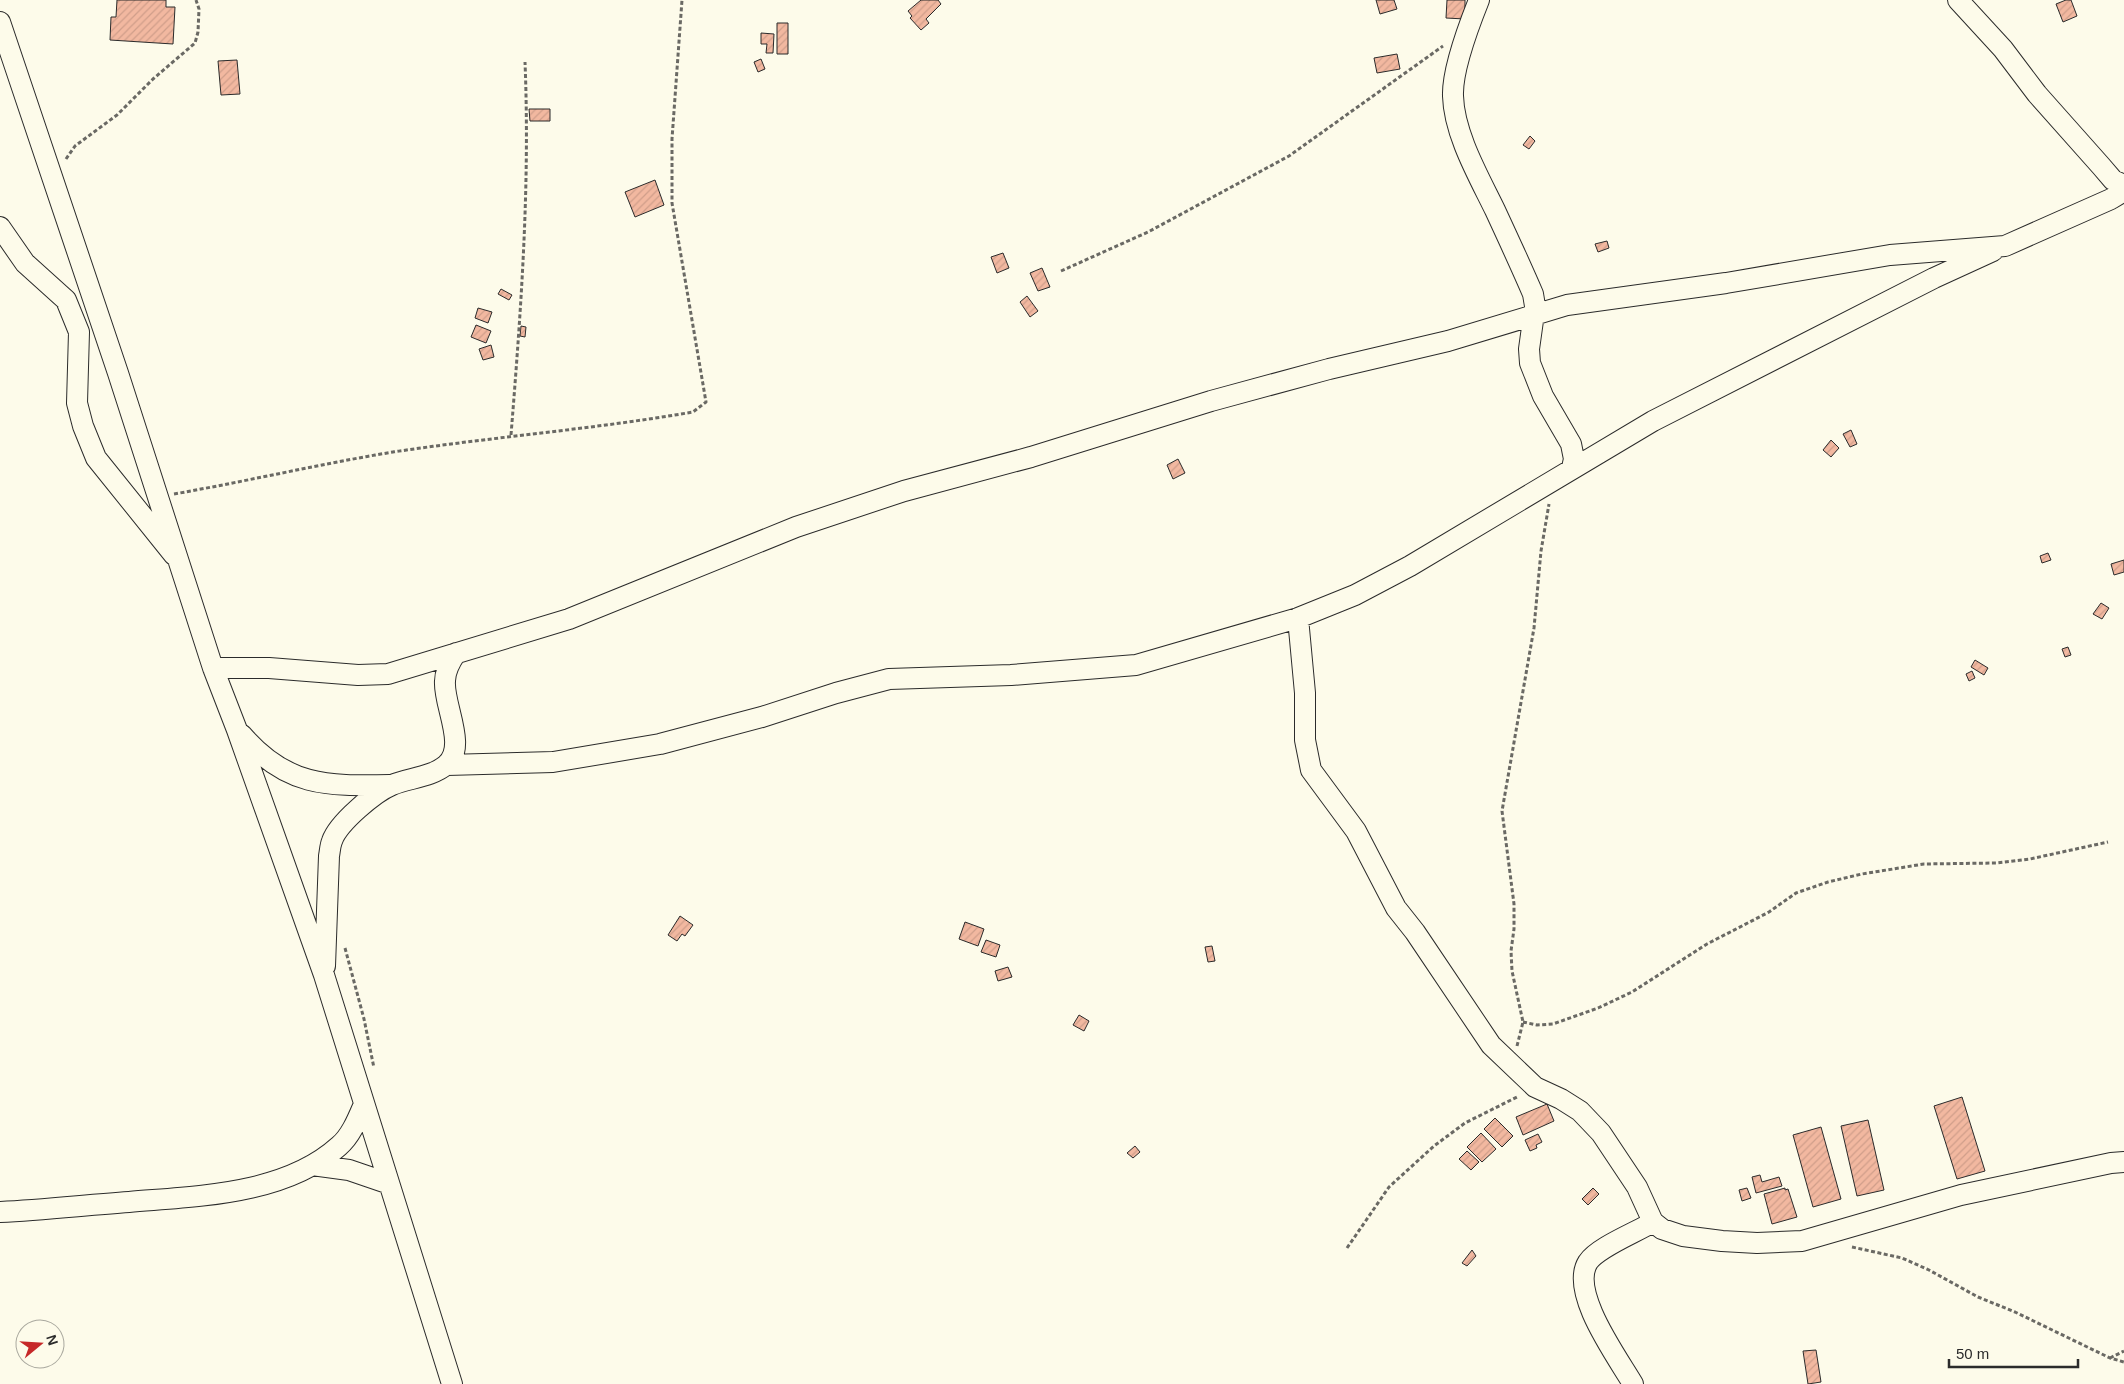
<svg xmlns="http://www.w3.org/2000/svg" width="2124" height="1384" font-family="Arial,sans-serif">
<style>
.building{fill:url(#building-hatch);stroke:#2b2b2b}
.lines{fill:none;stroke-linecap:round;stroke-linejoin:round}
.minor-casing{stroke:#2b2b2b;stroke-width:22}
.path{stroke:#6a6964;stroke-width:3;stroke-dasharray:4 2.5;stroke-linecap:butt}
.minor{stroke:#fdfbea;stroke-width:20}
</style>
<defs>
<pattern id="building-hatch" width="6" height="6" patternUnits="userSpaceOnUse" patternTransform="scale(1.25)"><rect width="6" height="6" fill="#f2b8a0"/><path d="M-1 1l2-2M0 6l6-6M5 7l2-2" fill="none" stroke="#d09e8a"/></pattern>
</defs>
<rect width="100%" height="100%" fill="#fdfbea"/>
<path class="building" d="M 117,0 L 166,0 L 166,7 L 175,7 L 173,44 L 110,40 L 111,17 L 116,17 Z
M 921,0 L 938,0 L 941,4 L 926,19 L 929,23 L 921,30 L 910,18 L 912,16 L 908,11 Z
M 1376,0 L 1394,0 L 1397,9 L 1380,14 Z
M 1447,0 L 1465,0 L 1465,19 L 1446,18 Z
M 2066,0 L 2071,0 L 2077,16 L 2063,22 L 2056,4 Z
M 777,23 L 788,23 L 788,54 L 777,54 Z
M 761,33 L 774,34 L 773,53 L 766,53 L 767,44 L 761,44 Z
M 1397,54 L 1400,69 L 1377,73 L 1374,58 Z
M 761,59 L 765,69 L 758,72 L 754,62 Z
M 237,60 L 240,94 L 221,95 L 218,61 Z
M 529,109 L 550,109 L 550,121 L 530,121 Z
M 1530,136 L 1535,141 L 1529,149 L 1523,145 Z
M 655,180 L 664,205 L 635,217 L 625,192 Z
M 1607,241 L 1609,248 L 1598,252 L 1595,244 Z
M 1003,253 L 1009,268 L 997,273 L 991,257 Z
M 1042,268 L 1050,287 L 1038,291 L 1030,273 Z
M 501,289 L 512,295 L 509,300 L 498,294 Z
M 1027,296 L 1038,311 L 1030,317 L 1020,302 Z
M 478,308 L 492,312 L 488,323 L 475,318 Z
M 476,325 L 491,331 L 486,343 L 471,337 Z
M 521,326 L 526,327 L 525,337 L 520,336 Z
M 491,345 L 494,357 L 483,360 L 479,349 Z
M 1851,430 L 1857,444 L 1850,447 L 1843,434 Z
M 1831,440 L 1839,448 L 1831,457 L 1823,450 Z
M 1178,459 L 1185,473 L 1173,479 L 1167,465 Z
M 2048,553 L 2051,560 L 2042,563 L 2040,556 Z
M 2124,560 L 2124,572 L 2114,575 L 2111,564 Z
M 2101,603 L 2109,608 L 2102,619 L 2093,614 Z
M 2068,647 L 2071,655 L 2065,657 L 2062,649 Z
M 1975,660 L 1988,668 L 1984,675 L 1971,667 Z
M 1972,671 L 1975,678 L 1969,681 L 1966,674 Z
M 680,916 L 693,925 L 685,936 L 682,934 L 677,941 L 668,935 Z
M 965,922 L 984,929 L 978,946 L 959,939 Z
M 986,940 L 1000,945 L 996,957 L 981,952 Z
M 1212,946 L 1215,961 L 1208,962 L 1205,947 Z
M 1008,967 L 1012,977 L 998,981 L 995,971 Z
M 1079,1015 L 1089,1021 L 1084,1031 L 1073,1025 Z
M 1962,1097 L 1985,1171 L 1957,1179 L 1934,1106 Z
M 1547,1104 L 1554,1121 L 1523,1135 L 1516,1117 Z
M 1495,1118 L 1513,1136 L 1502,1147 L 1484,1129 Z
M 1868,1120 L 1884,1190 L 1857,1196 L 1841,1126 Z
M 1821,1127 L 1841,1199 L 1813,1207 L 1793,1135 Z
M 1481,1133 L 1496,1149 L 1482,1162 L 1467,1147 Z
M 1538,1134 L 1542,1142 L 1536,1145 L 1537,1148 L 1530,1151 L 1525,1140 Z
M 1135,1146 L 1140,1152 L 1133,1158 L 1127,1153 Z
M 1467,1151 L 1479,1162 L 1471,1170 L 1459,1159 Z
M 1760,1175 L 1762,1182 L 1779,1177 L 1782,1186 L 1756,1193 L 1752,1177 Z
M 1593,1188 L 1599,1194 L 1588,1205 L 1582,1199 Z
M 1747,1188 L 1751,1198 L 1742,1201 L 1739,1190 Z
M 1785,1188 L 1785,1190 L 1788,1189 L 1797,1217 L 1772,1224 L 1764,1194 Z
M 1472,1250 L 1476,1256 L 1467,1266 L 1462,1263 Z
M 1816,1350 L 1821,1382 L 1808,1384 L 1803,1351 Z"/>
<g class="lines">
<g class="minor-casing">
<path id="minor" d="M 1479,0 C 1469,25 1452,70 1453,96 C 1454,134 1479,177 1495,210 C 1508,238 1521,266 1533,294 L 1535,306 L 1529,349 L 1530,363 L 1543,396 L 1571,444 L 1574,459 L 1572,468
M 1958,0 L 2003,49 L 2037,94 L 2101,166 L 2113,180 L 2124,185
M 0,22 L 118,373 L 213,668 L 237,730 L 324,975 L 452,1384
M 0,227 L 25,263 L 66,300 L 79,332 L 77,403 L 83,426 L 96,458 L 174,555
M 1298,618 L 1305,693 L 1305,740 L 1311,770 L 1356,831 L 1396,908 L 1415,932 L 1491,1045 L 1535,1087 L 1561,1099 L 1580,1111 L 1601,1133 L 1637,1187 L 1653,1222 L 1662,1229 L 1683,1236 L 1722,1241 L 1757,1243 L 1802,1241 L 1961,1195 L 2111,1163 L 2124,1162
M 213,668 L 269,668 L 358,675 L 388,674 L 569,619 L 796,527 L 904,491 L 1031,457 L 1211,401 L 1329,369 L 1448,341 L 1567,305 L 1726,283 L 1890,255 L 2005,246 L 2111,199 L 2124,191
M 242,735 C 287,787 326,786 391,785
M 447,765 L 553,762 L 660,744 L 762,717 L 836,693 L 889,679 L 1011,675 L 1136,665 L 1298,618 L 1355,595 L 1410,566 L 1653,421 L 1934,278 L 1993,251
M 325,966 L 329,856 C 330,851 330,846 332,841 C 338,823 375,792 392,785 C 409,778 432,777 446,765 C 468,747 443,705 445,681 C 445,671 450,662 456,653
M 312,1165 L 349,1170 L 387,1183
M 0,1212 C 43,1210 86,1205 129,1202 C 197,1196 285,1195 339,1146 C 351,1136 358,1118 364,1104
M 1633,1384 C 1618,1358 1569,1292 1588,1262 C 1598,1247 1637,1232 1653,1222"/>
</g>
<path class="path" d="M 66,159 L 75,146 L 117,115 L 153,79 L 195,43 L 198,32 L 199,9 L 196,0
M 1061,271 L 1148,232 L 1289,156 L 1443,46
M 511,435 C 521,310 530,187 525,62
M 174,494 C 248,481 320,464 393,452 C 493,437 594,429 693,412 L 706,402 L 672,203 L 672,139 L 682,0
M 345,948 L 364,1019 L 374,1068
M 1523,1022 L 1537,1025 L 1553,1024 L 1598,1008 L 1632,992 L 1707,944 L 1769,912 L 1796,893 L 1828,882 L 1862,874 L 1924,864 L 1996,863 L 2030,859 L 2108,842
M 1517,1046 L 1523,1022 L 1512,971 L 1511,951 L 1514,929 L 1514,904 L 1502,811 L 1534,628 L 1541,551 L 1549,504
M 1852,1247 L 1902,1258 L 1929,1270 L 1978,1297 L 2015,1312 L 2110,1358 L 2124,1362
M 1347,1248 L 1389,1187 L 1434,1146 L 1465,1123 L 1519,1096
M 2110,1358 L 2124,1351"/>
<use href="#minor" class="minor"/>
</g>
<g transform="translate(40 1344) rotate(72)"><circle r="24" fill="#fdfbea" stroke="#a9a89e"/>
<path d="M0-4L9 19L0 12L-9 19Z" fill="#c62828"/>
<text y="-8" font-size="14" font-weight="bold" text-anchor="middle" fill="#2b2b2b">N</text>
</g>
<path d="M1949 1359v8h129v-8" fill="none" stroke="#2b2b2b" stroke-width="2.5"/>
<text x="1956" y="1359" font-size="15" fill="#2b2b2b" stroke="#fdfbea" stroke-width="4" paint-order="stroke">50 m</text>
</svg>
